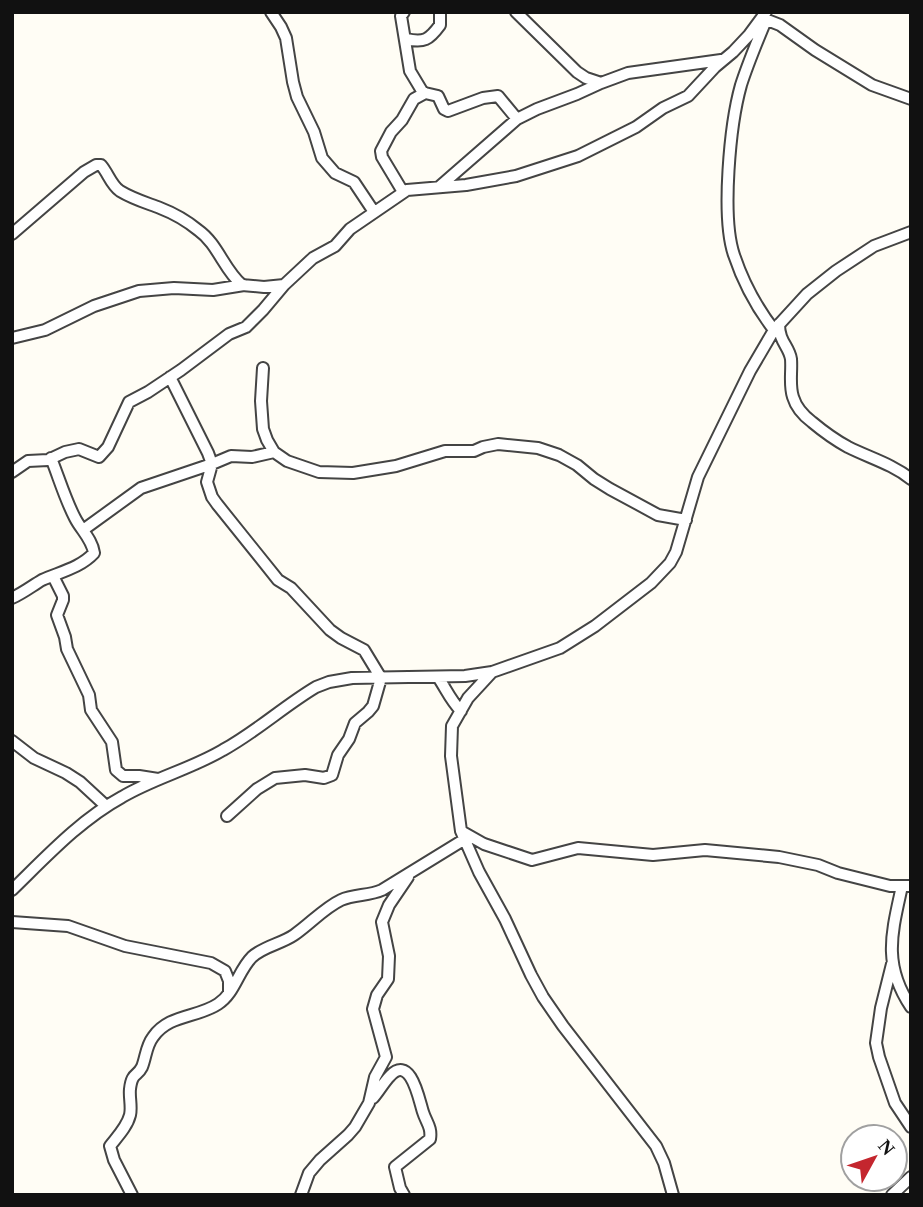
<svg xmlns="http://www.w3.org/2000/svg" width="923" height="1207" font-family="Georgia,serif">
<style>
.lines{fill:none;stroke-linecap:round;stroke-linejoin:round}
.minor-casing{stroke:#444;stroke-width:14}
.minor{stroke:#fff;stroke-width:10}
</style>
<rect width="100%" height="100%" fill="#fffdf5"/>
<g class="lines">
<g class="minor-casing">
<path id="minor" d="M 271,12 L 281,27 L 286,38 L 293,82 L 297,97 L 314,132 L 322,158 L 335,173 L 354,182 L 374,212
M 404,12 L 401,16 L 410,71 L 422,91 L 425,93 L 438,96 L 444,109 L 448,111 L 483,98 L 498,96 L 517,119
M 516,12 L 577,72 L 586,78 L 601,83 L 628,73 L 721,60
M 762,18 L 780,25 L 815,50 L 872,85 L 911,99
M 766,20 C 757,42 748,63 741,85 C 730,124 721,217 734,255 C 743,282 757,308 774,330
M 406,39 C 424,43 429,40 440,25 L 440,12
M 439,187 L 517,119 L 537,109 L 577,94 L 601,83
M 403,192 L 382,157 L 381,151 L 391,132 L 402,120 L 414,99 L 425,93
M 12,234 L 84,172 L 96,165 L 101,165 C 108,173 111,185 120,191 C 133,199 147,203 160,208 C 173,213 187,221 198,230 C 218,244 224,270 242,285 L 264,287 L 284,285 L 313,258 L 335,246 L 350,229 L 407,190 L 466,185 L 516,176 L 578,156 L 636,127 L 663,108 L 688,96 L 715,67 L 733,52 L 749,35 L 766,12
M 779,324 C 779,342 789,346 791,359 C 792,372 789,385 793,397 C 796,407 804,416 812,422 C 824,432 835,440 848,447 C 870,458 892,464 911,479
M 12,338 L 45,330 L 94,306 L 139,291 L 174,288 L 213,290 L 244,285
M 263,368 L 261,401 L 263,429 L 267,440 L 274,452 L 287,461 L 319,472 L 353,473 L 396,466 L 445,451 L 474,451 L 483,447 L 498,444 L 538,448 L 559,455 L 577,465 L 594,479 L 610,489 L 658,515 L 686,520
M 170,377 L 208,453 L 212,464 L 207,482 L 212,497 L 217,504 L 278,580 L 291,588 L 330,630 L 341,638 L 364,650 L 381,678 L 373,706 L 368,712 L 355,723 L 349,739 L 338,755 L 332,775 L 324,778 L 305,775 L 275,778 L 257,789 L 227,816
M 12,472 L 28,461 L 48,460 L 65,452 L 79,449 L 99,457 L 108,447 L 129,402 L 148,392 L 181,370 L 229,334 L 246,327 L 263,310 L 284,285
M 83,530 L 141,488 L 212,464 L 231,456 L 252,457 L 274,452
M 53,576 L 63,596 L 63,600 L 57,615 L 65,637 L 67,649 L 89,695 L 91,710 L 112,742 L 116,770 L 123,776 L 139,776 L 158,779
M 12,598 C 23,593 32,586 42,580 C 60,572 80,568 94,553 C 92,539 81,530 75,518 C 65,499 59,478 51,458
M 492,672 L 468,698 L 452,726 L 451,756 L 461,831 L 479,872 L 505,919 L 531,975 L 543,997 L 563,1026 L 656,1146 L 664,1163 L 673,1195
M 438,677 C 446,689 451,701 461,711
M 12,741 L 34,758 L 66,773 L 80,782 L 106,806
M 461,831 L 484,844 L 532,860 L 578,848 L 653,855 L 705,850 L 779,857 L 818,865 L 838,873 L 890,886 L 911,886
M 902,886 C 892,932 882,964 911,1007
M 12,890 C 46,857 80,820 122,797 C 154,778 191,769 223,750 C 256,732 284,706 316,687 L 329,682 L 352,678 L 465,676 L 492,672 L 560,648 L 595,626 L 651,583 L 670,563 L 676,552 L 698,477 L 750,371 L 774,330 L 807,294 L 836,271 L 874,246 L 911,232
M 12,922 L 68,926 L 125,946 L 211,963 L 225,971 L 229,981 L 229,992
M 892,964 L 881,1008 L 876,1043 L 879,1057 L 895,1103 L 911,1127
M 373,1098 C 379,1091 384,1082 390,1076 C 411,1054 419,1100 423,1112 C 426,1122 432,1127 430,1139 L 395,1167 L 400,1188 L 404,1195
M 132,1195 L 114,1160 L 110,1146 C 117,1137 127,1127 130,1115 C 132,1107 129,1097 130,1089 C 132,1072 137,1077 142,1067 C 146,1057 146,1046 153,1037 C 169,1014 197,1018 218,1004 C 235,993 238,971 252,957 C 264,946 281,944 294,935 C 310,924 324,908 341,900 C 354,894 369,896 382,890 L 465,839
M 301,1195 L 309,1173 L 320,1160 L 348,1135 L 355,1127 L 369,1103 L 375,1077 L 386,1057 L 373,1009 L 377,995 L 388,979 L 389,956 L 382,922 L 389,905 L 408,877
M 892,1195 L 911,1177"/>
</g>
<use href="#minor" class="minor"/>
</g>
<rect width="923" height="1207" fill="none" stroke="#111111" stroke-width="28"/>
<g transform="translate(874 1158) rotate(50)"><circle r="33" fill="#ffffff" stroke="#a0a0a0" stroke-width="2"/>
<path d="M0-5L12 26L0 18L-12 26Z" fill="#c4262e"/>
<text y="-10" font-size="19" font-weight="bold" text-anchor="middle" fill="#111111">N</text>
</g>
</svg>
